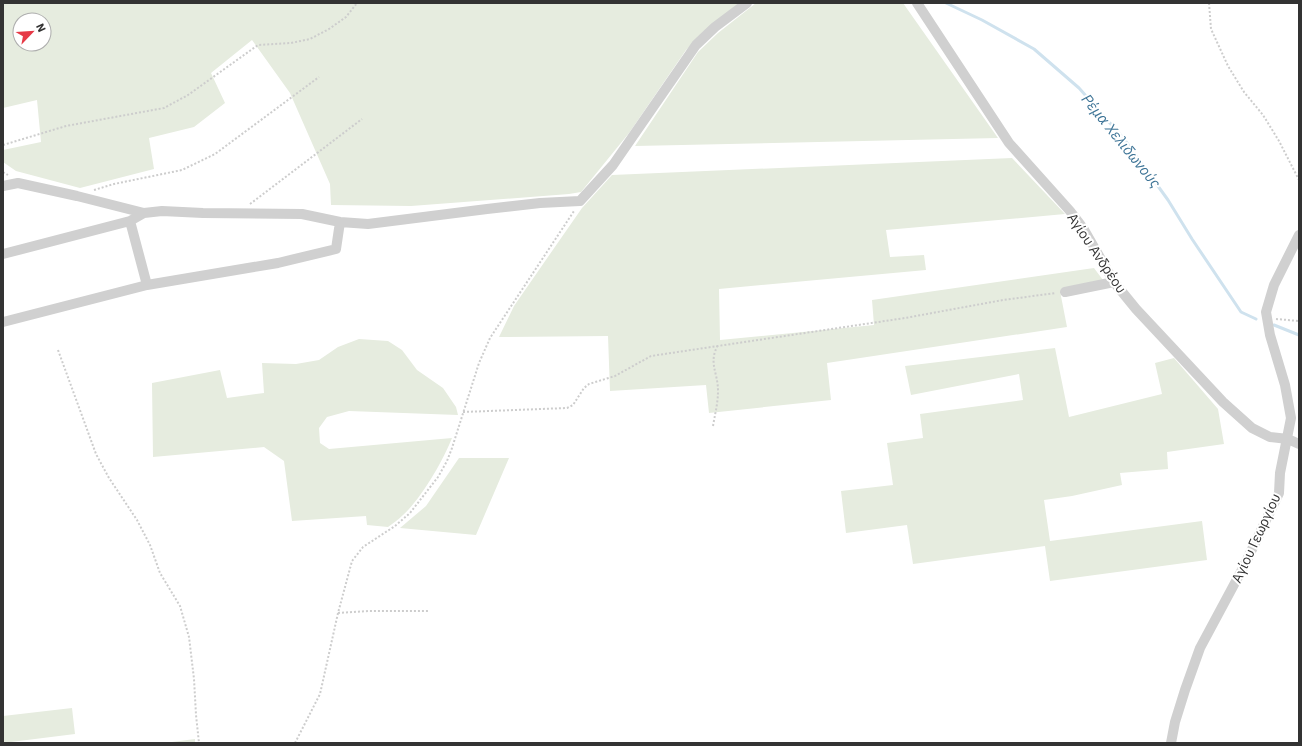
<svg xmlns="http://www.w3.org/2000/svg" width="1302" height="746" font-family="'IBM Plex Sans',sans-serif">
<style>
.green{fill:#e6ecdf;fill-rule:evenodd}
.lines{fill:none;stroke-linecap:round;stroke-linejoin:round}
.stream{stroke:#cfe2ee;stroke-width:3}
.path{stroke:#cdcdcd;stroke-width:2;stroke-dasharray:2 2;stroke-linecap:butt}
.minor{stroke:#d0d0d0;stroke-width:10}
.labels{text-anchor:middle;stroke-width:4;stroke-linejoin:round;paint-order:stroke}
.street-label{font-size:14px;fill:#333;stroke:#fff}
.water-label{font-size:15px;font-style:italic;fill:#3f7597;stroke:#fff}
</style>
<rect width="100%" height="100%" fill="#fff"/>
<path class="green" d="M 3,3 L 739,3 L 686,50 L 629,133 L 581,192 L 569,194 L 411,206 L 331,205 L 330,184 L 290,93 L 252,40 L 211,73 L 225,103 L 194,127 L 149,138 L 154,169 L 80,188 L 16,171 L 3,162 L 3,150 L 41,142 L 37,100 L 3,108 ZM 20,20 L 44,20 L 44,44 L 20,44 Z
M 756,3 L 903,3 L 998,138 L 635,146 L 698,52 L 718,33 Z
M 1012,158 L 1065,214 L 886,230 L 890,257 L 924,255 L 926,270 L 719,289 L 720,340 L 874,325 L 872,300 L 1094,268 L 1103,280 L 1060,291 L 1067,327 L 827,363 L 831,400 L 709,413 L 706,385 L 610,391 L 608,336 L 499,337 L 514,306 L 550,254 L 582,208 L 612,175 Z
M 359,339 L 388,341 L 402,350 L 417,370 L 443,388 L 456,407 L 458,415 L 349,411 L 327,417 L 319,428 L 320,443 L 329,449 L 452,438 C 443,461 421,499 403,515 C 398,520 393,523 388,527 L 367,525 L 366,516 L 292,521 L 284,461 L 264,447 L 153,457 L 152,383 L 220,370 L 227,398 L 264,393 L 262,363 L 296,364 L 319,360 L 338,347 Z
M 1055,348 L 1069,417 L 1162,394 L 1155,363 L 1174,358 L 1218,409 L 1224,444 L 1167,452 L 1168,469 L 1120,473 L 1122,485 L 1072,496 L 1044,500 L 1050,541 L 1202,521 L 1207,560 L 1050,581 L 1045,546 L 913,564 L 907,525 L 846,533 L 841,491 L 893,485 L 887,443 L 923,438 L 920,414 L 1023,400 L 1019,374 L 911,395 L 905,366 Z
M 459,458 L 509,458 L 476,535 L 400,528 L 426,506 Z
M 72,708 L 75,734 L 3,743 L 3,716 Z
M 195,739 L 195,743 L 164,743 Z"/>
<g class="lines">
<path class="stream" d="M 946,3 L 982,20 L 1034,49 L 1079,88 L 1124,139 L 1168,200 L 1192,239 L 1241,312 L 1256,319
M 1274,325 L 1299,335"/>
<path class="path" d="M 1209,3 L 1211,29 L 1228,66 L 1244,92 L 1263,115 L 1279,141 L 1299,180
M 3,145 L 66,126 L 164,108 L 188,95 L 258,45 L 291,43 L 310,39 L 329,29 L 346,17 L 357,3
M 3,172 L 8,175
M 94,190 L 114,184 L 182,170 L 215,154 L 319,77
M 250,204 L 362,119
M 1276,319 L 1299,321
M 58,350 L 96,454 L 109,478 L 137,520 L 150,545 L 160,573 L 180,606 L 189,637 L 194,679 L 196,715 L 199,743
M 463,412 L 567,408 L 573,405 L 584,388 L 589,384 L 615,376 L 651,356 L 905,318 L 1003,300 L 1056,293
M 713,426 C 715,414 718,403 718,391 C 718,372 708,363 718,345
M 338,613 L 368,611 L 429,611
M 295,743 L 320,694 L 338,613 L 352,561 L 363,547 L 395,526 L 410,513 L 438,477 L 447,461 L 452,448 L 479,363 L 490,338 L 574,211"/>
<path class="minor" d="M 917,3 L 1009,143 L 1070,211 L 1083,228 L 1114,282 L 1136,309 L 1223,402 L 1252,428 L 1270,437 L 1288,439 L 1299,444
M 3,186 L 18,183 L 77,196 L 144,213
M 130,221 L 147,285
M 3,254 L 130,221 L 144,213 L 162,211 L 203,213 L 302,214 L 340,222 L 368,224 L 487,209 L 540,203 L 580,201 L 613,165 L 696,45 L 715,27 L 747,3
M 1065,292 L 1114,282
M 3,322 L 147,285 L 278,263 L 336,249 L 340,222
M 1171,743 L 1175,722 L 1185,690 L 1200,648 L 1244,566 L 1279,493 L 1280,473 L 1291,418 L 1285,385 L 1270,335 L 1266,312 L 1274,285 L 1299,235"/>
</g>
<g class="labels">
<g class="street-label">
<text transform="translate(1097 253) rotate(56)" y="5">Αγίου Ανδρέου</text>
<text transform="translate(1256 538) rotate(-65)" y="5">Αγίου Γεωργίου</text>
</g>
<g class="water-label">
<text transform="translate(1121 141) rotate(51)" y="5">Ρέμα Χελιδωνούς</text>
</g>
</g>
<rect width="1302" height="746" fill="none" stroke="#333333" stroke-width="8"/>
<g transform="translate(32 32) rotate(65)"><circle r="19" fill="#ffffff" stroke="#adadad"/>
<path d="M0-3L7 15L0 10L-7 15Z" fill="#e63946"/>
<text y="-6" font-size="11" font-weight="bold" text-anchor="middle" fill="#333333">N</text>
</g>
</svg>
